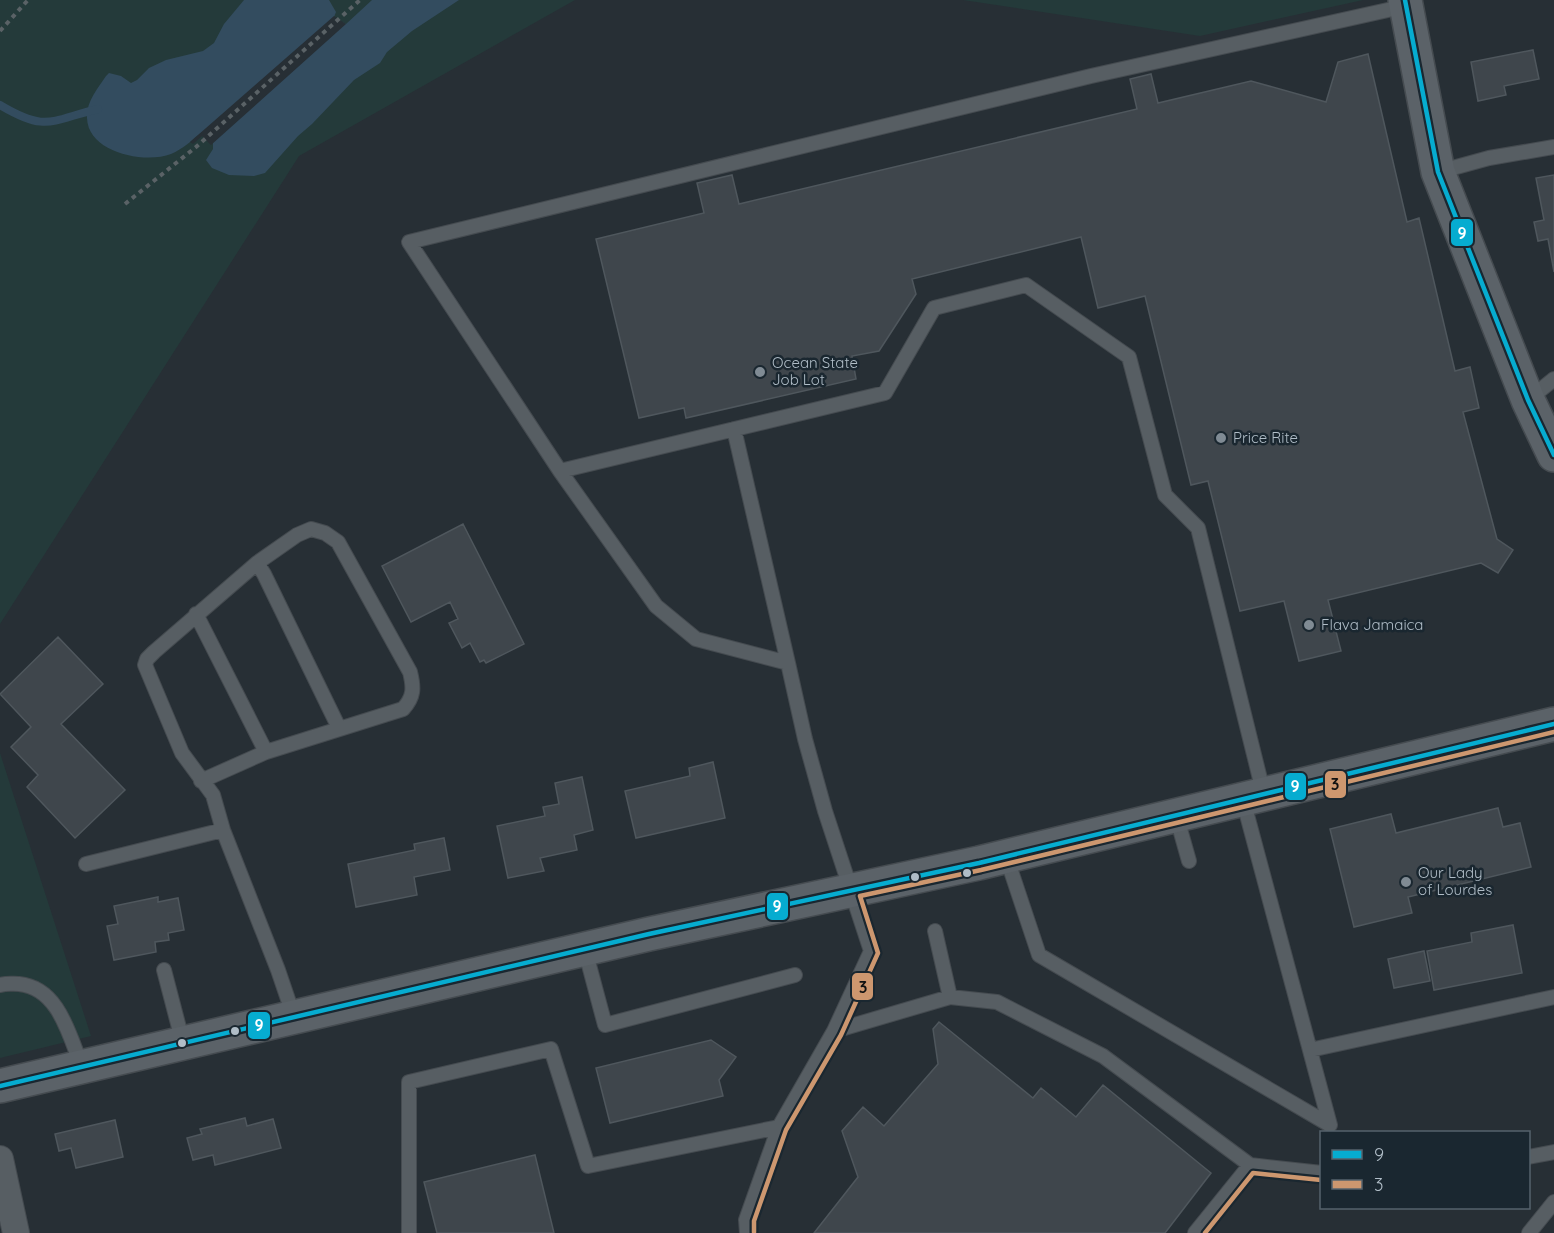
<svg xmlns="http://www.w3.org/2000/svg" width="1554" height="1233" font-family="Quicksand,sans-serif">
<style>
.green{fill:#243a3a}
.water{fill:#334c5f}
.pier{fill:#272f35}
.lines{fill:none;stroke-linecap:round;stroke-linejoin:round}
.stream{stroke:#334c5f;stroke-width:8}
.building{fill:#3f464c;stroke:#4f575d;stroke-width:1.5}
.lane-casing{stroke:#454b50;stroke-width:16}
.street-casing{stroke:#454b50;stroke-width:28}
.secondary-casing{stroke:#454b50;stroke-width:36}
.path{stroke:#5a6266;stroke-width:4;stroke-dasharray:4.5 4.5;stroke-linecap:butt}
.lane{stroke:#575e63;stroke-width:14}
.street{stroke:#575e63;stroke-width:26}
.secondary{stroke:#5b6268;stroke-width:33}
.bus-1-casing{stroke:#1a2730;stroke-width:9}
.bus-2-casing{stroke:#1a2730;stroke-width:9}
.bus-1{stroke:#06acd0;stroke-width:4.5}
.bus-2{stroke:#cd976f;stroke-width:4.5}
.poi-dot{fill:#808b94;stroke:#1a2730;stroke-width:2}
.bus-dot{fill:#b0bdc7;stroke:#1a2730;stroke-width:2}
.labels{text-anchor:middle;stroke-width:5;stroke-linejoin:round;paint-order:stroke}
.poi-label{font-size:15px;fill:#b0bdc7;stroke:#1a2730;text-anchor:start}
.line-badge{stroke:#1a2730;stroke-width:2}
.badge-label{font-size:16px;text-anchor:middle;font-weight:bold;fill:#fff}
.pale-badge-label{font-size:16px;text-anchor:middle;font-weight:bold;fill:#111}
</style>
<rect width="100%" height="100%" fill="#272f35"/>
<path class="green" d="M 0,0 L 575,0 L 299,156 L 0,624 Z
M 963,0 L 1363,0 L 1200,36 Z
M 0,753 L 91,1036 L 0,1058 Z"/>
<path class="water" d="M 244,0 L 329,0 L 336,12 L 334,17 L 346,24 L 372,0 L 459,0 L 412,31 L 387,52 L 380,63 L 354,80 L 312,124 L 298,136 L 265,173 L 254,176 L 229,175 L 212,168 L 206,160 L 213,149 L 213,142 L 202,132 C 192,140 183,149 171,154 C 145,164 88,153 87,118 C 86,102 98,88 106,76 L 109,73 L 121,76 L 131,83 L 137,80 L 149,68 L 166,60 L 203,51 L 214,43 L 224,24 Z"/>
<path class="pier" d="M 334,16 L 346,24 L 211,145 L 202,136 L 193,144 L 190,142 Z"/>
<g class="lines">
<path class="stream" d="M 0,105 C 47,133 51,120 98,109"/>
</g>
<path class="building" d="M 1533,50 L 1539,79 L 1504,86 L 1506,95 L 1478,101 L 1471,62 Z
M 1368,54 L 1407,222 L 1419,218 L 1455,371 L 1470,367 L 1479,408 L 1463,412 L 1497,539 L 1513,550 L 1498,573 L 1481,563 L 1328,600 L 1341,651 L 1299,661 L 1284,601 L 1240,611 L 1208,481 L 1191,485 L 1145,296 L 1098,308 L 1081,237 L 912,279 L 916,294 L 879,351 L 852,356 L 856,379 L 686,418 L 684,408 L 639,418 L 596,239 L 704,213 L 697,183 L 732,175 L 739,204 L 1137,109 L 1130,79 L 1151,74 L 1158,103 L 1251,81 L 1326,102 L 1338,62 Z
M 1554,175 L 1554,272 L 1548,239 L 1538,241 L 1534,222 L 1544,220 L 1536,178 Z
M 463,524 L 524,644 L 486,663 L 484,660 L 480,662 L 470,643 L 462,648 L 449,623 L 458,619 L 450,602 L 411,622 L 382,566 Z
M 58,637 L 103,684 L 61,724 L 125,790 L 75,838 L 27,787 L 38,775 L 11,747 L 31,727 L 0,694 Z
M 713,762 L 725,818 L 636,838 L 625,791 L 690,776 L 689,768 Z
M 582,777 L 593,830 L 574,835 L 577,850 L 540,858 L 544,871 L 508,878 L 497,826 L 545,816 L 543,807 L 559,804 L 555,783 Z
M 1498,808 L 1503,827 L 1520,823 L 1531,867 L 1408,897 L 1412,913 L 1354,927 L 1330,829 L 1391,814 L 1396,833 Z
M 444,838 L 450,870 L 414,877 L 417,895 L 356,907 L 348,864 L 415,850 L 414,844 Z
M 158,897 L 158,902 L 178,898 L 184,930 L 168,933 L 169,940 L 155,942 L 156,952 L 114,960 L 107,926 L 118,924 L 114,906 Z
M 1513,925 L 1522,973 L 1434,990 L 1427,951 L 1472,942 L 1471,933 Z
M 1424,951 L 1430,981 L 1394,988 L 1388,959 Z
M 939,1022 L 1033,1098 L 1041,1088 L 1076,1117 L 1103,1085 L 1211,1173 L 1165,1233 L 814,1233 L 858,1177 L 842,1131 L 863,1107 L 884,1126 L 938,1064 L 933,1029 Z
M 711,1040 L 736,1057 L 719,1080 L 723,1096 L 610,1123 L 596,1068 Z
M 245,1118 L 247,1126 L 273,1119 L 281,1148 L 215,1165 L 213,1155 L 193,1160 L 187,1138 L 202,1134 L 200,1129 Z
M 115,1120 L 123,1157 L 76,1168 L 71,1148 L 59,1151 L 55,1134 Z
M 535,1155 L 554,1233 L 437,1233 L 424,1182 Z"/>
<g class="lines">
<g class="lane-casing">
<path id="lane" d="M 1438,172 L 1489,158 L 1554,147
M 1528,400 L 1554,379
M 734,429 L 788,663
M 560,471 L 409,242 L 1091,76 L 1406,6
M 257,563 L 264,574 L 339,728
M 196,614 L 266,752
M 201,781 L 266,752 L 403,709 C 414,697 414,688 410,672 L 338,542 L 325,533 L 311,529 L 297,535 L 257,563 L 154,652 L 147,659 L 145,665 L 182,753 L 213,795 L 223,830 L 278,970 L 294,1017
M 1176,815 L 1189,861
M 1006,856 L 1039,955 L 1330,1125 L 1243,800
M 86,864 L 223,830
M 935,931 L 950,997
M 585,950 L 605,1025 L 795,975
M 164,970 L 183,1043
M 0,985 C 7,983 12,984 19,984 C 59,988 69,1035 82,1067
M 834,1031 L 950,997 L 997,1002 L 1103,1056 L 1250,1165 L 1322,1173
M 1310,1050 L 1554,997
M 1528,1157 L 1554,1152
M 409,1233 L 409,1082 L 551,1049 L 588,1166 L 779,1127
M 747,1233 L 746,1220 L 779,1127 L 834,1031 L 871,951 L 825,811 L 805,739 L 788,663 L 696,639 L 656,606 L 560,471 L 885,393 L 934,308 L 1026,285 L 1129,357 L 1165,495 L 1198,528 L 1264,795
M 1195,1233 L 1250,1165
M 1529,1233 L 1554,1202"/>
</g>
<g class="street-casing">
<path id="street" d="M 0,1159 L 16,1233"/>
</g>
<g class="secondary-casing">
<path id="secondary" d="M 1405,0 L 1438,172 L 1528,400 L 1554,455
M 0,1086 L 649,934 L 979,863 L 1554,724"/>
</g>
<path class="path" d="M 0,31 L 28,0
M 125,204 L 196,147 L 360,0"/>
<use href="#lane" class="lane"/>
<use href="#street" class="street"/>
<use href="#secondary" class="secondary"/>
<g class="bus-1-casing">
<path id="bus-1" d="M 1405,0 L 1438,172 L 1528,400 L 1554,455
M 0,1086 L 649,934 L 979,863 L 1554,724"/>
</g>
<g class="bus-2-casing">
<path id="bus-2" d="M 754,1232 L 754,1221 L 786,1130 L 841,1035 L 878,953 L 860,896 L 981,870 L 1554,732
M 1205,1233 L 1253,1173 L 1321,1180"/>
</g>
<use href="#bus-1" class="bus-1"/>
<use href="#bus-2" class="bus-2"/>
</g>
<g class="poi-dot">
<circle cx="760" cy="372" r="6"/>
<circle cx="1221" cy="438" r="6"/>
<circle cx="1309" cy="625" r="6"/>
<circle cx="1406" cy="882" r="6"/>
</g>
<g class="bus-dot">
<circle cx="967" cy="873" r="5"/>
<circle cx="915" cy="877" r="5"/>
<circle cx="235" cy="1031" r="5"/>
<circle cx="182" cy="1043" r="5"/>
</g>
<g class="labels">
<g class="poi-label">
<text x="772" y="368">Ocean State<tspan x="772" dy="17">Job Lot</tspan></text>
<text x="1233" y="443">Price Rite</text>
<text x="1321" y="630">Flava Jamaica</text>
<text x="1418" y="878">Our Lady<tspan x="1418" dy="17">of Lourdes</tspan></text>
</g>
</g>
<g class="line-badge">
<rect x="1450" y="218" width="24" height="29" rx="6" fill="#06acd0"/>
<rect x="1324" y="770" width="23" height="29" rx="6" fill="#cd976f"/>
<rect x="1284" y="772" width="23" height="29" rx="6" fill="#06acd0"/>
<rect x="766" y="892" width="23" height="29" rx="6" fill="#06acd0"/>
<rect x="851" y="972" width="23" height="29" rx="6" fill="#cd976f"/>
<rect x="247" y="1011" width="24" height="29" rx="6" fill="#06acd0"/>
</g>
<g class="badge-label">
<text x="1462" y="239">9</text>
<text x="1295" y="792">9</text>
<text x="777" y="912">9</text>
<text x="259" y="1031">9</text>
</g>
<g class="pale-badge-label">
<text x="1335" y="790">3</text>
<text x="863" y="993">3</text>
</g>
<rect x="1320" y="1131" width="210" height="78" fill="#1a2730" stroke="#56636c" stroke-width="1.5"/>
<rect x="1332" y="1150" width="30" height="9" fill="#06acd0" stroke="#56636c" stroke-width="1.5"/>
<text x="1374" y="1161" font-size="18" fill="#b0bdc7">9</text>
<rect x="1332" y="1180" width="30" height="9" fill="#cd976f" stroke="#56636c" stroke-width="1.5"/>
<text x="1374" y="1191" font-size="18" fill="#b0bdc7">3</text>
</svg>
